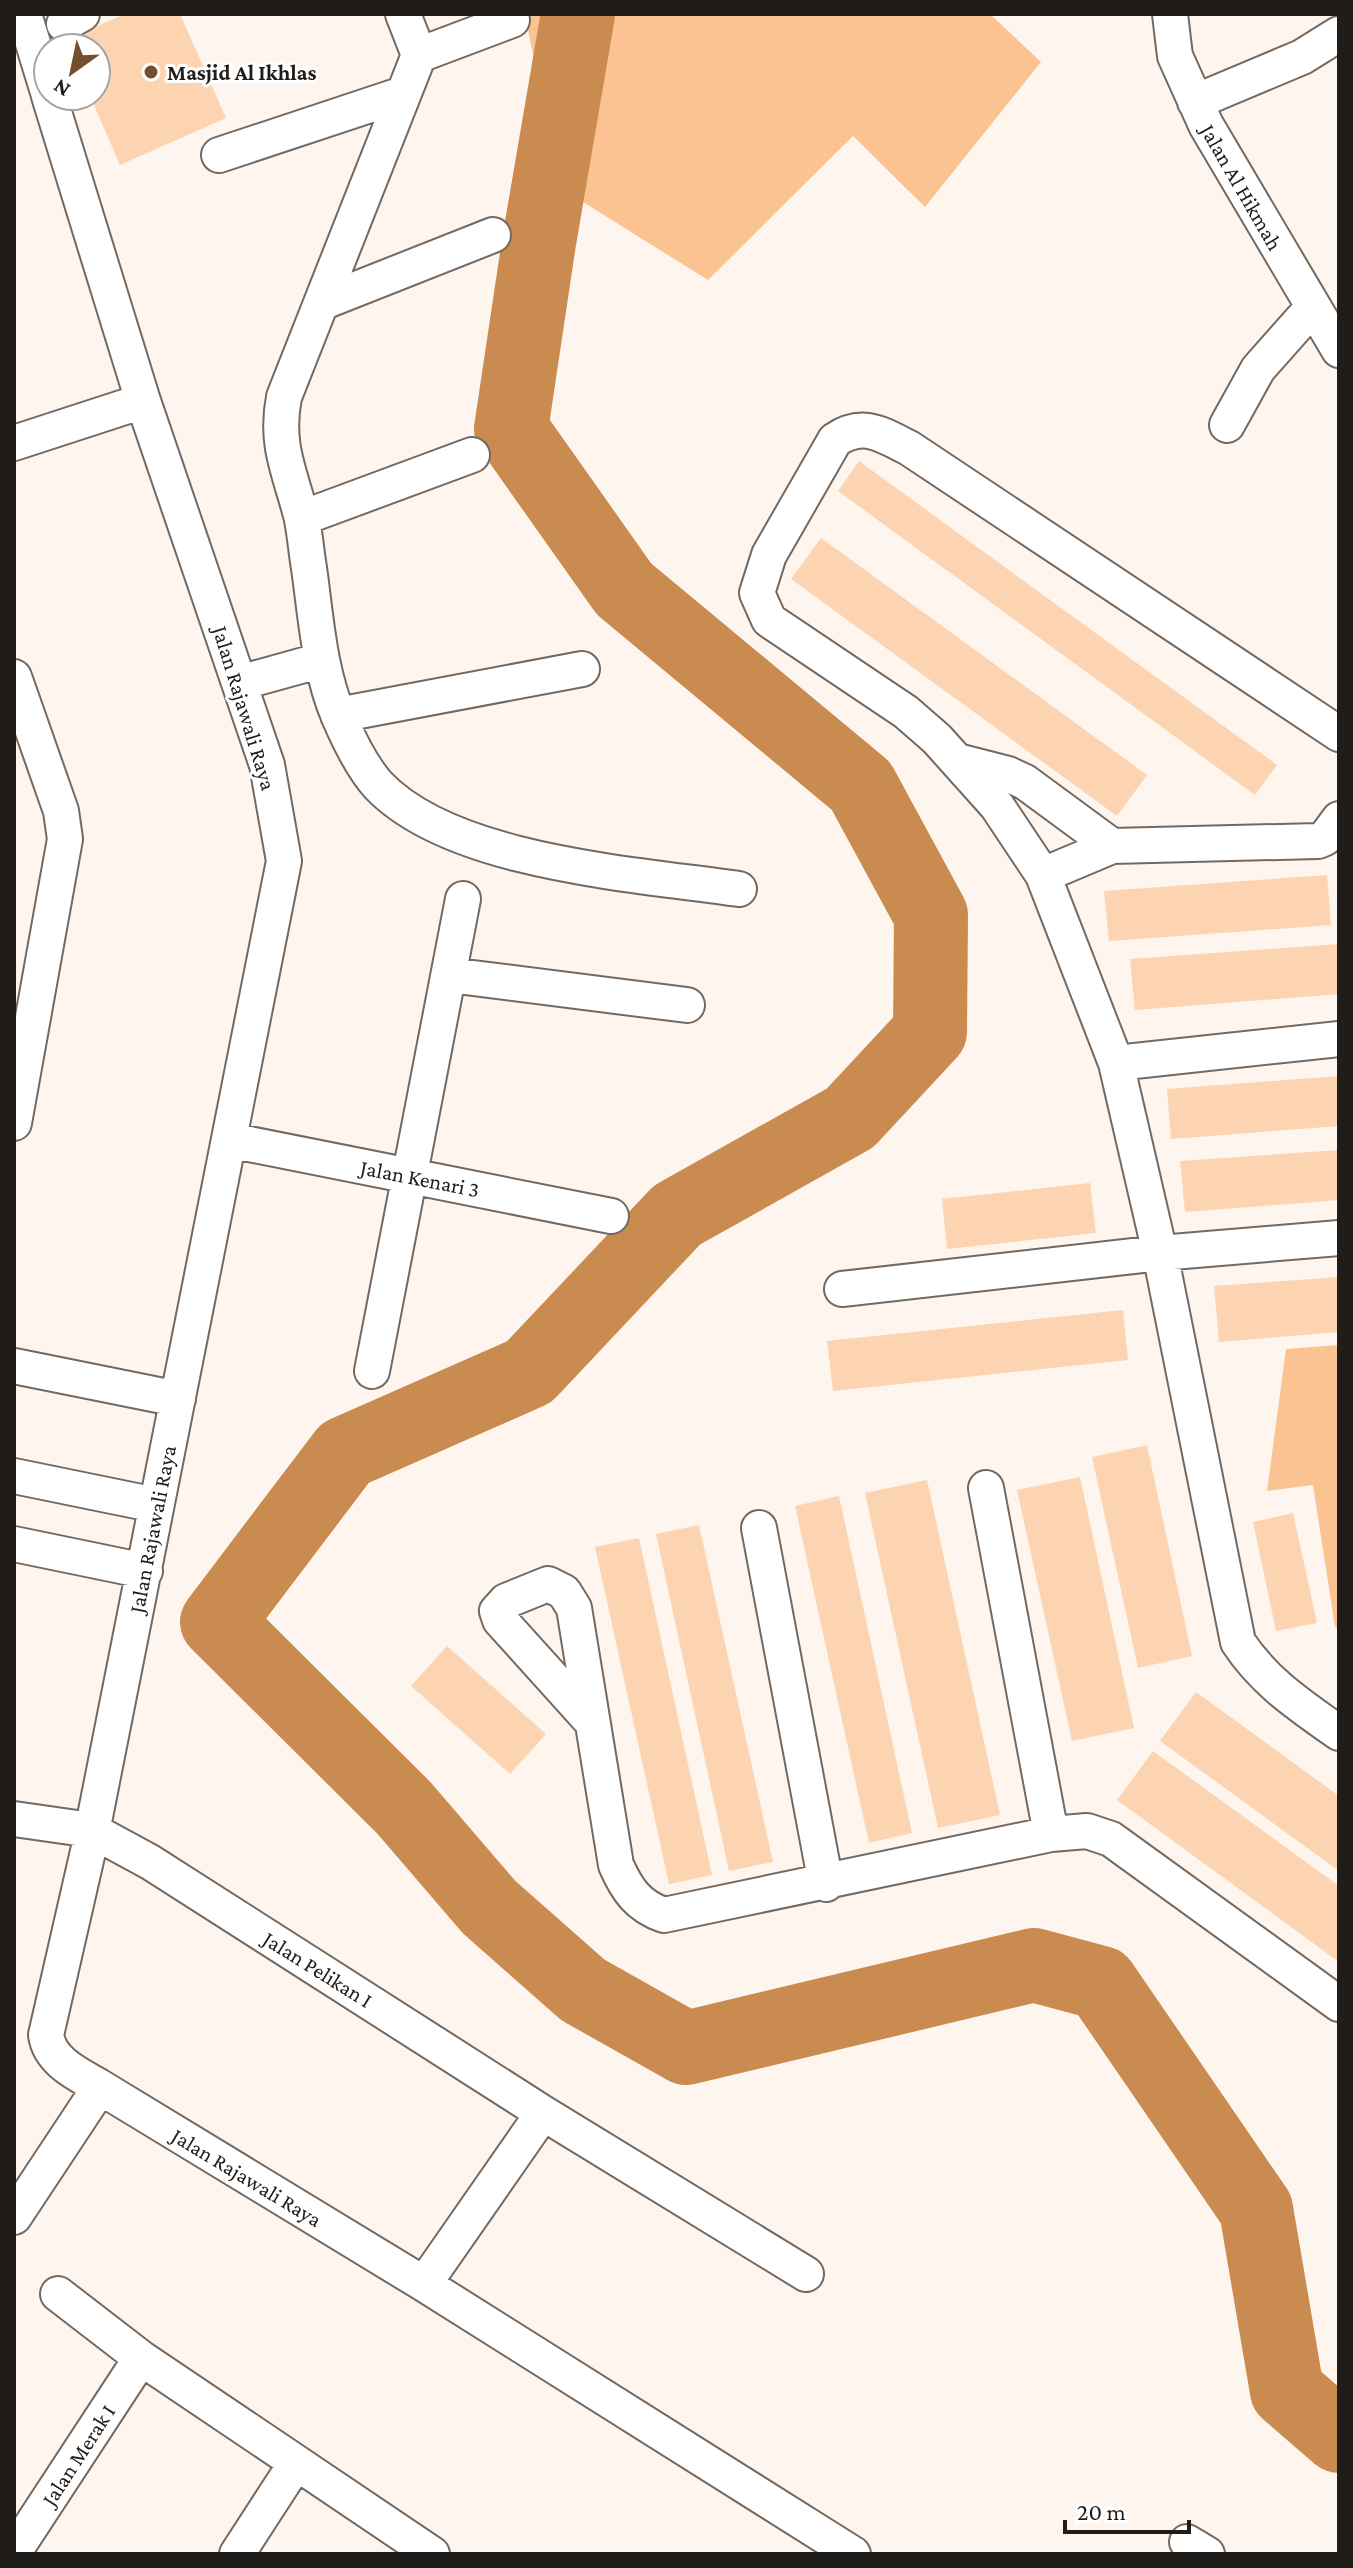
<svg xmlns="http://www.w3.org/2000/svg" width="1353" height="2568" font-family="'Crimson Pro',serif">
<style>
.green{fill:#fac391}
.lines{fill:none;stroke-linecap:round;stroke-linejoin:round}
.river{stroke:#ca8b50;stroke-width:74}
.building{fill:#fcd4b1}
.minor-casing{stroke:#736961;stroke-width:38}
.minor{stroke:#fff;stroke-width:34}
.poi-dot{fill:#754f2b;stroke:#fff;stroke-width:3}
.labels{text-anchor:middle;stroke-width:6;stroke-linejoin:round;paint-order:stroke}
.poi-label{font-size:22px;font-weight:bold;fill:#201c19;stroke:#fff;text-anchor:start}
.street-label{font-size:22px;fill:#201c19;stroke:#fff}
</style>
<rect width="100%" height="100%" fill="#fef5ee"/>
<path class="green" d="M 525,14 L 990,14 L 1041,62 L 925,207 L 853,136 L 708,280 L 559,187 Z
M 1339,1345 L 1339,1629 L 1335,1627 L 1313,1485 L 1267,1491 L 1286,1349 Z"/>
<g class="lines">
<path class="river" d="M 578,14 L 539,242 L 511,429 L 624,589 L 861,786 L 931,915 L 930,1032 L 850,1118 L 677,1215 L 529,1372 L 345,1453 L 217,1622 L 404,1808 L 489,1907 L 583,1990 L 686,2048 L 1034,1965 L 1101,1983 L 1256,2209 L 1287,2391 L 1339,2436"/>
</g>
<path class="building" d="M 125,14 L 180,14 L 226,118 L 120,165 L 90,96 L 96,96 L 96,48 L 68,48 L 65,40 Z
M 859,461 L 1277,765 L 1255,795 L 838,491 Z
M 821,538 L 1147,775 L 1117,816 L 791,579 Z
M 1327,875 L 1331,925 L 1109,941 L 1104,891 Z
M 1339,944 L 1339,994 L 1135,1010 L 1130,959 Z
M 1339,1076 L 1339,1126 L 1171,1139 L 1167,1089 Z
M 1339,1150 L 1339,1200 L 1185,1212 L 1180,1161 Z
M 1090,1183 L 1096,1233 L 947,1249 L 942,1199 Z
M 1339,1277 L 1339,1332 L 1219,1342 L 1214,1286 Z
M 1123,1310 L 1128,1360 L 833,1391 L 827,1341 Z
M 1147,1445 L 1192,1656 L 1138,1668 L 1092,1457 Z
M 1080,1477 L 1134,1728 L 1072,1741 L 1017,1490 Z
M 927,1480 L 1000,1815 L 938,1828 L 865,1493 Z
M 839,1496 L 912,1833 L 869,1843 L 795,1506 Z
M 1293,1513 L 1317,1623 L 1276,1631 L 1253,1522 Z
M 699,1525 L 773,1862 L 729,1871 L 656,1534 Z
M 639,1538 L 712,1875 L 669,1884 L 595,1547 Z
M 447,1646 L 546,1734 L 510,1774 L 411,1686 Z
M 1196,1692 L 1339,1796 L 1339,1871 L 1160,1741 Z
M 1153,1751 L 1339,1886 L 1339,1962 L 1117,1800 Z"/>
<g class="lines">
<g class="minor-casing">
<path id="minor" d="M 24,14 L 48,92
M 403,14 L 419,55 L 284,397 C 275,444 289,470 301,515 C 305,532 306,551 309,568 C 316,617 319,671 339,717 C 348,738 362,767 378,785 C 452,863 636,874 739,889
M 1170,14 L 1175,56 L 1206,125 L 1339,350
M 64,24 L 82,14
M 419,55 L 512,20
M 49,96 L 143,401 L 267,765 L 284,861 L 89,1847 L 46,2035 C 50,2062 78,2074 100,2087 L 424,2284 L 853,2554
M 1195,102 L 1302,57 L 1339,34
M 219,155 L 403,94
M 321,303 L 493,235
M 1227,425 L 1258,369 L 1313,307
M 14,443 L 143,401
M 302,518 L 472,455
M 14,677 L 61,811 L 65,839 L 14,1123
M 239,683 L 322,660
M 338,715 L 582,669
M 1339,734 L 909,448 C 881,434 863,421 835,440 L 769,555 L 757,593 L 769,620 L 906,712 L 937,739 L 997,806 L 1043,875 L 1116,1063 L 1160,1253 L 1238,1642 C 1264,1682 1301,1706 1339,1733
M 961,762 L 1008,774 L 1025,782 L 1112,846
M 1043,875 L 1112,846 L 1318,841 L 1325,838 L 1339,819
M 449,975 L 687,1005
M 1116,1063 L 1339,1039
M 229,1140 L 611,1216
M 842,1289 L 1160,1253 L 1339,1238
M 14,1366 L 178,1399
M 372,1371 L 463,899
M 14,1476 L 156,1505
M 986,1488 L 1051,1834
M 759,1528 L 826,1884
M 14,1544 L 145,1571
M 592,1722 L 500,1620 L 497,1611 L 506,1601 L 548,1584 L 564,1592 L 574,1608 L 616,1865 C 627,1890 638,1906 664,1915 L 1051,1834 L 1087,1831 L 1111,1839 L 1339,2004
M 14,1819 L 91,1830 L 150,1862 L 543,2113 L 806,2274
M 14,2217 L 100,2087
M 424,2284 L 543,2113
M 58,2294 L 141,2358 L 432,2554
M 1187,2542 L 1207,2554
M 14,2552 L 141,2358
M 237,2554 L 296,2463"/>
</g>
<use href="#minor" class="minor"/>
</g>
<circle class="poi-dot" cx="151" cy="72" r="8"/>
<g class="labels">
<g class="poi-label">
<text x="167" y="80">Masjid Al Ikhlas</text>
</g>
<g class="street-label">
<text transform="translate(1242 187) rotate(60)" y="8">Jalan Al Hikmah</text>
<text transform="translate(245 708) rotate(73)" y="8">Jalan Rajawali Raya</text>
<text transform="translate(420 1178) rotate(11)" y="8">Jalan Kenari 3</text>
<text transform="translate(152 1529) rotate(-79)" y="8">Jalan Rajawali Raya</text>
<text transform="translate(318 1969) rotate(32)" y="8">Jalan Pelikan I</text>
<text transform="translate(247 2177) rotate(31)" y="8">Jalan Rajawali Raya</text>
<text transform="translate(78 2455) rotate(-57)" y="8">Jalan Merak I</text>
</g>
</g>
<rect width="1353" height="2568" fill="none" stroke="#201c19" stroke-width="32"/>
<g transform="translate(72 72) rotate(213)"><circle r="38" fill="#ffffff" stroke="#a6a4a3" stroke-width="2"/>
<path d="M0-6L14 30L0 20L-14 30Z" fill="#754f2b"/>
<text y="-12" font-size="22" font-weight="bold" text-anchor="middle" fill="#201c19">N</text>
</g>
<path d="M1065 2520v12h124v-12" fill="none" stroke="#201c19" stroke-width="4"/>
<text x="1077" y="2520" font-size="24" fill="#201c19" stroke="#ffffff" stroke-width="6" paint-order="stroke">20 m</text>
</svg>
